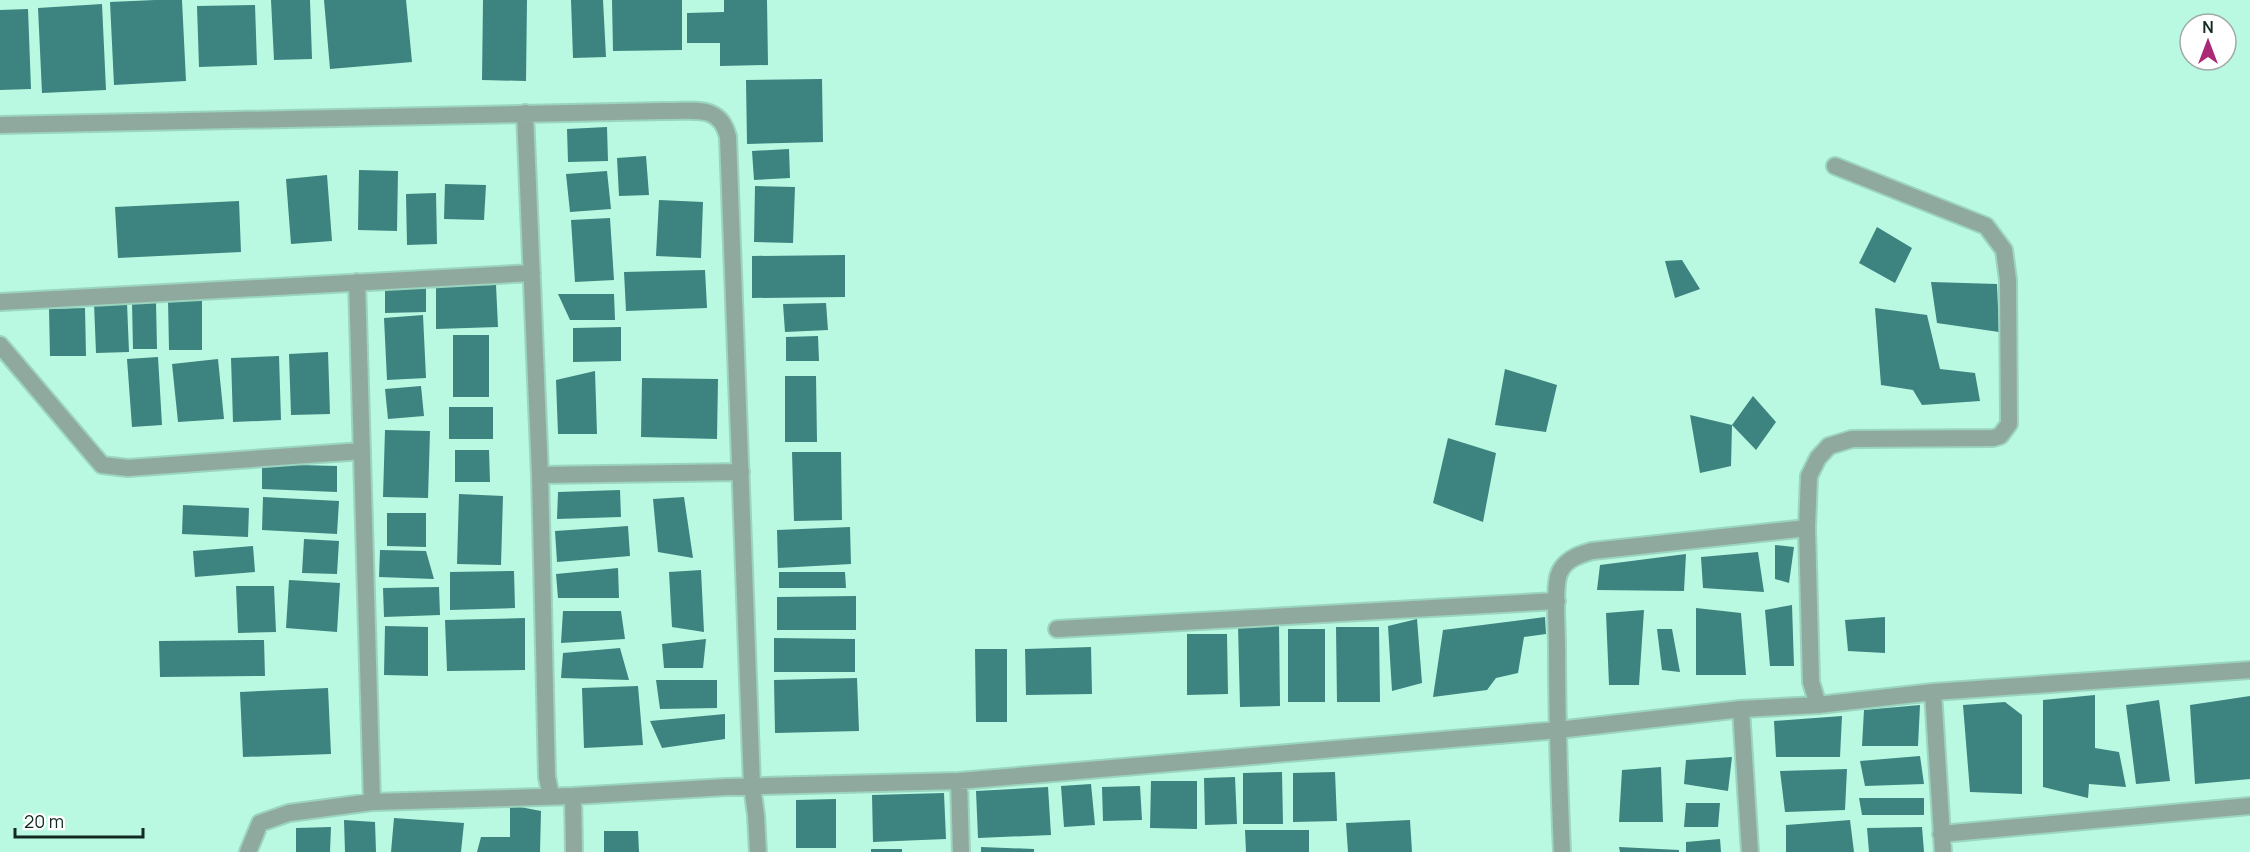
<svg xmlns="http://www.w3.org/2000/svg" width="2250" height="852" font-family="Manrope,sans-serif">
<style>
.building{fill:#3d837f}
.lines{fill:none;stroke-linecap:round;stroke-linejoin:round}
.minor-casing{stroke:#9bd4bf;stroke-width:20}
.minor{stroke:#90a99f;stroke-width:16}
</style>
<rect width="100%" height="100%" fill="#b9f9e2"/>
<path class="building" d="M 155,0 L 182,0 L 186,81 L 114,85 L 110,2 Z
M 271,0 L 310,0 L 312,59 L 274,60 Z
M 324,0 L 406,0 L 412,62 L 330,69 Z
M 483,0 L 527,0 L 526,81 L 482,80 Z
M 571,0 L 603,0 L 606,57 L 573,58 Z
M 612,0 L 682,0 L 682,50 L 613,51 Z
M 724,0 L 767,0 L 768,65 L 720,66 L 720,43 L 687,43 L 687,13 L 724,12 Z
M 102,4 L 106,90 L 42,93 L 38,8 Z
M 255,5 L 257,65 L 199,67 L 197,6 Z
M 28,9 L 31,89 L 0,90 L 0,10 Z
M 822,79 L 823,142 L 747,144 L 746,80 Z
M 607,127 L 608,161 L 568,162 L 567,129 Z
M 789,149 L 790,178 L 754,180 L 752,151 Z
M 646,156 L 649,195 L 619,196 L 617,158 Z
M 359,170 L 398,171 L 397,231 L 358,230 Z
M 607,171 L 611,209 L 570,212 L 566,174 Z
M 327,175 L 332,241 L 291,244 L 286,179 Z
M 445,184 L 486,185 L 484,220 L 444,219 Z
M 755,186 L 795,187 L 793,243 L 754,242 Z
M 436,193 L 437,244 L 407,245 L 406,194 Z
M 659,200 L 703,202 L 701,258 L 656,256 Z
M 239,201 L 241,252 L 118,258 L 115,207 Z
M 610,218 L 614,280 L 575,282 L 571,220 Z
M 1877,227 L 1912,248 L 1895,283 L 1859,263 Z
M 845,255 L 845,297 L 752,298 L 752,256 Z
M 1682,260 L 1700,289 L 1675,298 L 1665,261 Z
M 705,270 L 707,308 L 626,311 L 624,272 Z
M 1931,282 L 1997,284 L 1999,332 L 1937,323 Z
M 496,285 L 498,327 L 436,329 L 436,286 Z
M 426,287 L 426,312 L 385,313 L 385,288 Z
M 558,294 L 614,294 L 615,320 L 570,320 Z
M 168,299 L 202,299 L 202,350 L 169,350 Z
M 132,302 L 156,302 L 157,349 L 133,349 Z
M 94,303 L 127,303 L 129,352 L 96,353 Z
M 826,303 L 828,330 L 785,332 L 783,304 Z
M 85,308 L 86,356 L 50,356 L 49,309 Z
M 1875,308 L 1927,315 L 1940,369 L 1975,373 L 1980,401 L 1922,405 L 1913,390 L 1881,385 Z
M 423,315 L 426,378 L 387,380 L 384,318 Z
M 621,327 L 621,361 L 573,362 L 573,328 Z
M 453,335 L 489,335 L 489,397 L 453,397 Z
M 818,336 L 819,361 L 786,361 L 786,337 Z
M 328,352 L 330,414 L 291,415 L 289,354 Z
M 279,356 L 281,420 L 233,422 L 231,358 Z
M 158,357 L 162,425 L 132,427 L 127,359 Z
M 218,359 L 224,419 L 178,422 L 172,364 Z
M 1505,369 L 1557,385 L 1546,432 L 1495,425 Z
M 595,371 L 597,434 L 558,434 L 556,380 Z
M 785,376 L 816,376 L 817,442 L 785,442 Z
M 642,378 L 718,379 L 717,439 L 641,437 Z
M 421,386 L 424,416 L 388,419 L 385,389 Z
M 1753,396 L 1776,422 L 1756,450 L 1732,425 L 1731,466 L 1700,473 L 1690,415 L 1732,425 Z
M 449,407 L 493,407 L 493,439 L 449,439 Z
M 385,430 L 430,431 L 428,498 L 383,497 Z
M 1448,438 L 1496,453 L 1483,522 L 1433,503 Z
M 455,450 L 489,450 L 490,482 L 455,482 Z
M 792,452 L 841,452 L 842,520 L 794,521 Z
M 262,464 L 337,466 L 337,492 L 262,489 Z
M 620,490 L 621,517 L 557,519 L 558,492 Z
M 459,494 L 503,496 L 501,565 L 457,564 Z
M 263,497 L 339,501 L 337,534 L 262,530 Z
M 684,497 L 693,558 L 658,552 L 653,499 Z
M 183,505 L 249,508 L 248,537 L 182,534 Z
M 387,513 L 426,513 L 426,547 L 387,546 Z
M 628,526 L 630,556 L 557,562 L 555,531 Z
M 850,527 L 851,564 L 778,568 L 777,530 Z
M 304,539 L 339,541 L 337,574 L 302,573 Z
M 1775,545 L 1794,547 L 1789,583 L 1775,579 Z
M 253,546 L 255,572 L 195,577 L 193,551 Z
M 380,550 L 426,551 L 434,579 L 379,577 Z
M 1758,552 L 1764,592 L 1703,588 L 1701,557 Z
M 1686,554 L 1684,591 L 1597,590 L 1600,565 Z
M 618,568 L 619,598 L 558,598 L 556,574 Z
M 701,570 L 704,632 L 672,627 L 669,572 Z
M 514,571 L 515,608 L 450,610 L 450,572 Z
M 779,572 L 845,572 L 846,588 L 779,588 Z
M 289,580 L 340,583 L 337,632 L 286,628 Z
M 236,586 L 274,586 L 276,632 L 238,633 Z
M 439,587 L 440,615 L 384,617 L 383,588 Z
M 856,596 L 856,630 L 777,630 L 777,597 Z
M 1792,605 L 1794,666 L 1770,666 L 1765,610 Z
M 1696,608 L 1741,613 L 1746,675 L 1696,675 Z
M 1644,610 L 1639,685 L 1609,685 L 1606,613 Z
M 563,611 L 621,611 L 625,639 L 561,643 Z
M 1545,617 L 1546,634 L 1524,637 L 1518,673 L 1496,678 L 1487,690 L 1433,697 L 1443,630 Z
M 1885,617 L 1885,653 L 1848,651 L 1845,620 Z
M 525,618 L 525,670 L 447,671 L 445,620 Z
M 1417,619 L 1422,683 L 1392,691 L 1388,626 Z
M 1279,624 L 1280,706 L 1240,707 L 1238,625 Z
M 385,626 L 428,627 L 428,676 L 384,675 Z
M 1336,627 L 1379,627 L 1380,702 L 1337,702 Z
M 1288,629 L 1325,629 L 1325,702 L 1288,702 Z
M 1657,629 L 1672,629 L 1680,672 L 1662,670 Z
M 1187,634 L 1227,634 L 1228,694 L 1187,695 Z
M 774,638 L 855,639 L 855,672 L 774,672 Z
M 706,639 L 703,668 L 664,668 L 662,644 Z
M 264,640 L 265,676 L 160,677 L 159,641 Z
M 1091,647 L 1092,694 L 1026,695 L 1025,649 Z
M 620,648 L 629,680 L 561,678 L 563,653 Z
M 975,649 L 1007,649 L 1007,722 L 976,722 Z
M 857,678 L 859,731 L 775,733 L 774,680 Z
M 656,680 L 717,680 L 717,708 L 660,709 Z
M 638,686 L 643,745 L 584,748 L 582,688 Z
M 328,688 L 331,754 L 243,757 L 240,692 Z
M 2095,695 L 2095,748 L 2119,752 L 2126,787 L 2089,784 L 2088,798 L 2043,787 L 2043,700 Z
M 2250,696 L 2250,779 L 2195,784 L 2190,705 Z
M 2159,700 L 2170,781 L 2136,784 L 2126,705 Z
M 2005,702 L 2022,715 L 2022,794 L 1970,792 L 1963,705 Z
M 1920,705 L 1918,746 L 1862,746 L 1864,710 Z
M 725,714 L 725,739 L 662,748 L 650,721 Z
M 1842,716 L 1840,757 L 1776,757 L 1774,721 Z
M 1920,756 L 1924,784 L 1865,786 L 1860,761 Z
M 1732,757 L 1728,791 L 1684,784 L 1686,760 Z
M 1661,767 L 1663,822 L 1619,822 L 1622,770 Z
M 1847,769 L 1845,810 L 1785,812 L 1780,771 Z
M 1282,772 L 1283,824 L 1243,824 L 1243,773 Z
M 1335,772 L 1337,821 L 1293,822 L 1293,773 Z
M 1235,777 L 1237,824 L 1205,825 L 1204,778 Z
M 1151,781 L 1197,781 L 1197,829 L 1150,828 Z
M 1091,784 L 1095,825 L 1064,827 L 1061,786 Z
M 1140,786 L 1142,820 L 1103,821 L 1102,787 Z
M 1048,787 L 1051,835 L 978,838 L 976,791 Z
M 944,793 L 946,839 L 873,842 L 872,795 Z
M 1859,798 L 1924,798 L 1924,815 L 1862,815 Z
M 836,799 L 836,848 L 796,848 L 796,800 Z
M 1686,803 L 1720,803 L 1718,827 L 1684,827 Z
M 510,805 L 541,811 L 540,852 L 477,852 L 481,837 L 510,837 Z
M 394,818 L 464,823 L 461,852 L 391,852 Z
M 344,820 L 375,822 L 376,852 L 345,852 Z
M 1410,820 L 1412,852 L 1348,852 L 1346,823 Z
M 1850,820 L 1854,852 L 1786,852 L 1786,825 Z
M 331,827 L 330,852 L 296,852 L 296,828 Z
M 1922,827 L 1924,852 L 1869,852 L 1867,828 Z
M 1245,830 L 1309,830 L 1309,852 L 1246,852 Z
M 604,831 L 638,831 L 639,852 L 604,852 Z
M 1720,839 L 1721,852 L 1686,852 L 1686,842 Z
M 981,847 L 1034,849 L 1034,852 L 981,852 Z
M 1619,847 L 1679,850 L 1679,852 L 1620,852 Z
M 871,849 L 902,849 L 902,852 L 871,852 Z"/>
<g class="lines">
<g class="minor-casing">
<path id="minor" d="M 525,113 L 540,475 L 547,777 L 551,796
M 0,125 L 664,111 C 693,112 720,103 728,137 L 752,786 L 756,815 L 758,852
M 357,282 L 372,802
M 0,302 L 532,273
M 0,345 L 102,465 L 128,468 L 362,451
M 540,475 L 741,472
M 1057,629 L 1557,601
M 1933,692 L 1943,852
M 1818,705 L 1811,682 L 1807,528 L 1809,476 L 1818,458 L 1829,446 L 1852,439 L 1993,438 L 2000,436 L 2009,424 L 2008,280 L 2004,250 L 1986,226 L 1835,166
M 1741,709 L 1750,852
M 959,781 L 961,852
M 573,796 L 574,852
M 1941,834 L 2250,806
M 248,852 L 260,823 L 289,813 L 372,802 L 573,796 L 727,787 L 959,781 L 1558,730 L 1741,709 L 1818,705 L 1933,692 L 2250,670
M 1562,852 C 1559,783 1557,715 1557,646 C 1557,627 1554,595 1558,577 C 1562,561 1577,555 1592,551 L 1807,528"/>
</g>
<use href="#minor" class="minor"/>
</g>
<g transform="translate(2208 42)"><circle r="28" fill="#ffffff" stroke="#a0aaa7" stroke-width="1.5"/>
<path d="M0-4.5L10 22L0 15L-10 22Z" fill="#ab2974"/>
<text y="-9" font-size="16" font-weight="bold" text-anchor="middle" fill="#112a22">N</text>
</g>
<path d="M15 828v9h128v-9" fill="none" stroke="#112a22" stroke-width="3"/>
<text x="24" y="828" font-size="18" fill="#112a22" stroke="#ffffff" stroke-width="4.5" paint-order="stroke">20 m</text>
</svg>
